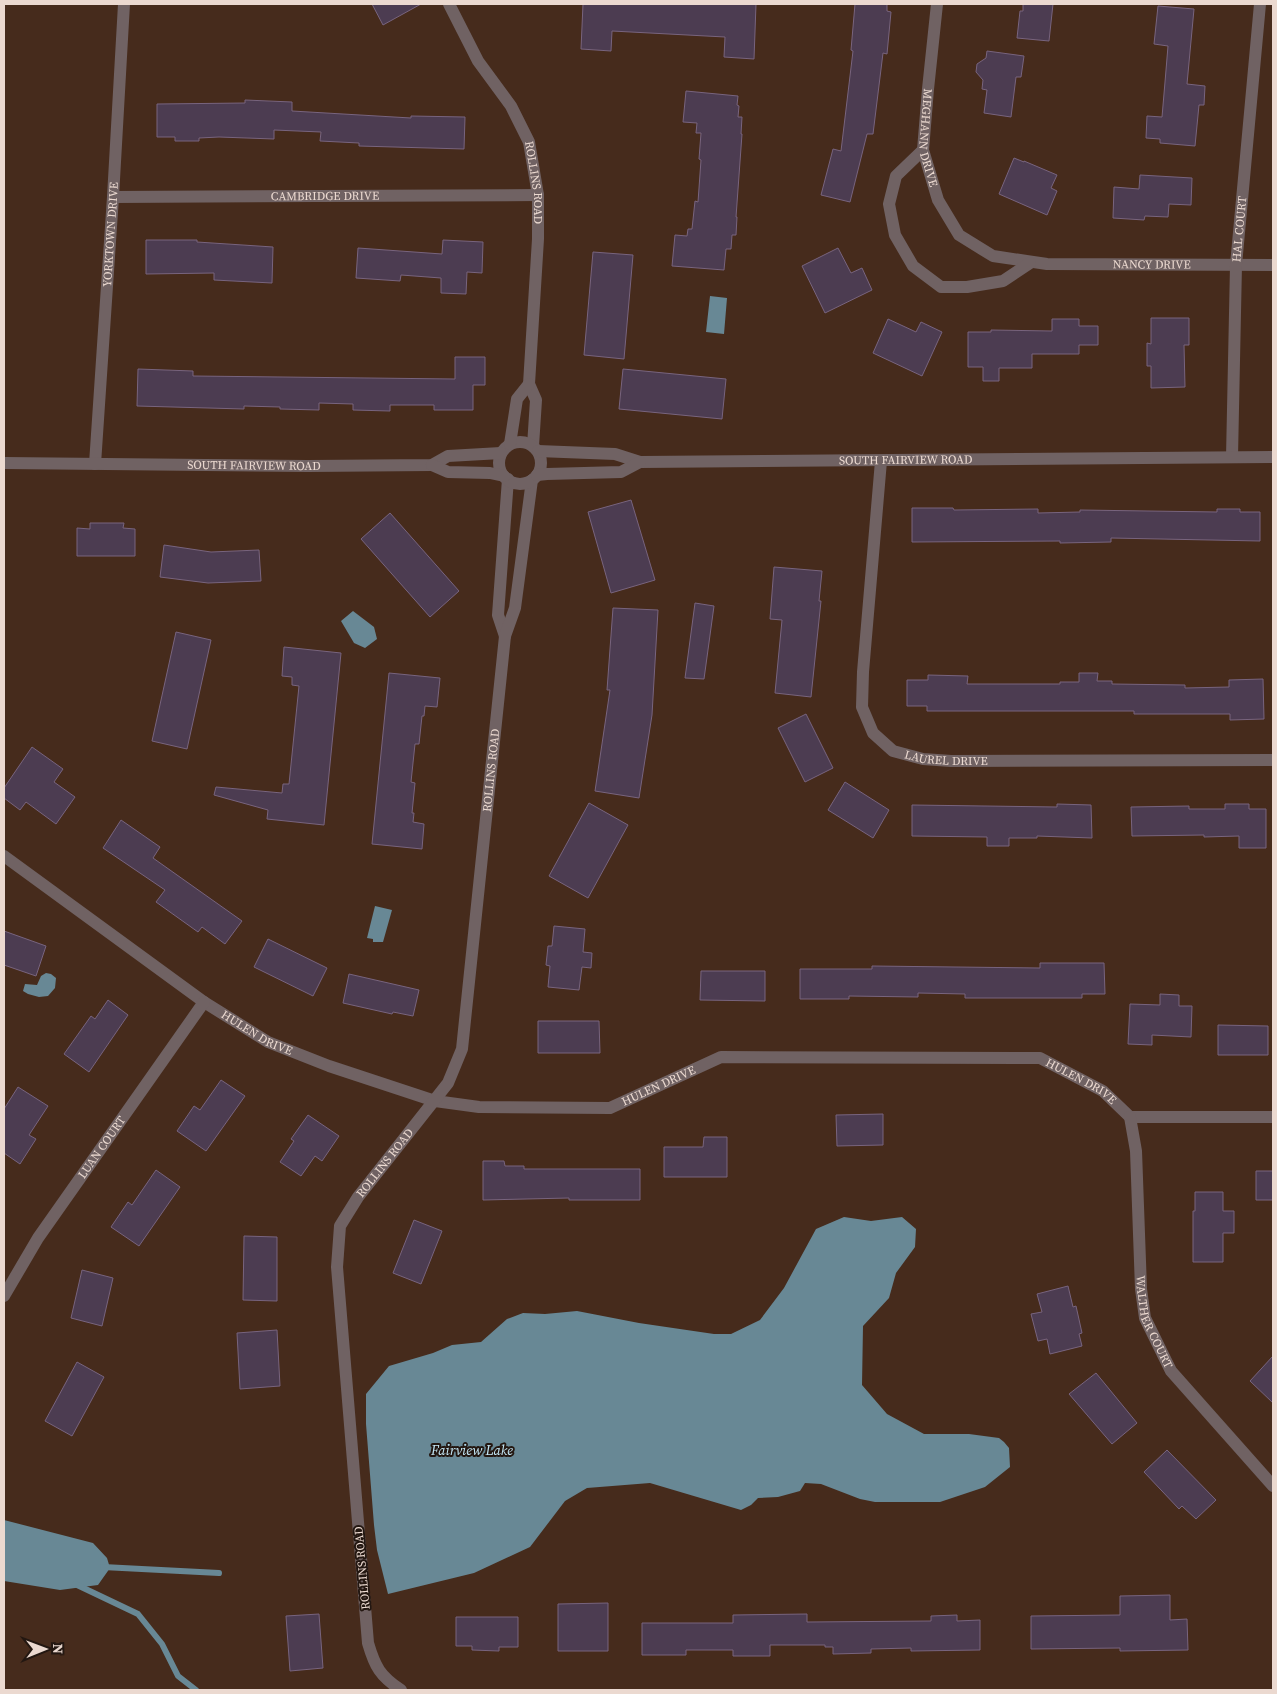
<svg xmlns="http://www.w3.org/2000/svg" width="1277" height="1694" font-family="'Source Serif 4',serif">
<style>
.water{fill:#688895}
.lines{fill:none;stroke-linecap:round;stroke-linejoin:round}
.stream{stroke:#688895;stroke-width:6}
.building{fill:#4c3c51;stroke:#78647e}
.minor{stroke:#706263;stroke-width:12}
.tertiary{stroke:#706263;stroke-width:12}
.labels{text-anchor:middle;stroke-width:4;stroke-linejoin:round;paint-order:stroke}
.street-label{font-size:12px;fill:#ebd9d0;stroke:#231711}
.water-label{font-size:14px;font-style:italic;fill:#c5e9f8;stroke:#231711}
</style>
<rect width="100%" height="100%" fill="#462b1c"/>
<path class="water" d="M 710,296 L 727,298 L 724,334 L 706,332 Z
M 353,611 L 374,627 L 377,639 L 365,648 L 354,643 L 341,621 Z
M 375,906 L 392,910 L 383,942 L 373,942 L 373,939 L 367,938 Z
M 46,973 L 51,974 L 56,978 L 55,988 L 48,996 L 39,997 L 28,994 L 23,991 L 25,984 L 37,985 L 41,976 Z
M 844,1217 L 871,1221 L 902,1217 L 916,1229 L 915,1247 L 896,1273 L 889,1298 L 863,1326 L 862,1385 L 887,1414 L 924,1434 L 969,1434 L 999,1438 L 1004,1442 L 1009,1448 L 1010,1467 L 985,1487 L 940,1502 L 875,1502 L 860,1499 L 821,1484 L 805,1483 L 800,1491 L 778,1497 L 758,1498 L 751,1505 L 741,1510 L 650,1483 L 587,1488 L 565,1501 L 530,1547 L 474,1573 L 388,1594 L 377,1550 L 374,1525 L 366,1424 L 366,1394 L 389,1366 L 433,1353 L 452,1345 L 481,1342 L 507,1319 L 523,1313 L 545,1314 L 577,1311 L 639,1323 L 714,1334 L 731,1334 L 760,1320 L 784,1288 L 816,1229 Z
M 4,1520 L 93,1543 L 107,1558 L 110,1568 L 98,1585 L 60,1590 L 4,1581 Z"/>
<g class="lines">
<path class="stream" d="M 103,1567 L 219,1573
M 75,1584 L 138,1614 L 162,1644 L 178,1676 L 196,1690"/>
</g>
<path class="building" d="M 372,4 L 421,4 L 383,25 Z
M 583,4 L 756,4 L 754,59 L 724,57 L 725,37 L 612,31 L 611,51 L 581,49 Z
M 855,4 L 887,4 L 887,11 L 891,12 L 887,54 L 883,53 L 873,134 L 867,134 L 850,202 L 821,195 L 833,149 L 841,151 L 853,51 L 851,50 Z
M 1023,4 L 1053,4 L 1049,41 L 1017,38 L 1020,11 L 1023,11 Z
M 1158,6 L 1194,9 L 1187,84 L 1205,86 L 1204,105 L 1199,105 L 1195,146 L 1160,143 L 1160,139 L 1146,138 L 1147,116 L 1162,117 L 1165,82 L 1168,46 L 1154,44 Z
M 987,51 L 1024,56 L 1021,77 L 1016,77 L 1011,117 L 984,113 L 987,90 L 982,89 L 983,80 L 976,72 L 977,64 L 986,58 Z
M 686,91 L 738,96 L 737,105 L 739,106 L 738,117 L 742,117 L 741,134 L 742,134 L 736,217 L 737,217 L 736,235 L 732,235 L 731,249 L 726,249 L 724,270 L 672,266 L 675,235 L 687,236 L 688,229 L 692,229 L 695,201 L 698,202 L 701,160 L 699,159 L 701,133 L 696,133 L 697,123 L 683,122 Z
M 245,100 L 292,102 L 292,111 L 411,118 L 411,116 L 465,117 L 464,149 L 359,146 L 359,143 L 320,141 L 321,132 L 274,130 L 274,139 L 219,137 L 199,138 L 199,141 L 175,141 L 175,137 L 157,137 L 157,104 L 245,103 Z
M 1014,158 L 1024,162 L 1024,161 L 1057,175 L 1051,188 L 1057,191 L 1047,215 L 999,194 Z
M 1140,175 L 1192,178 L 1191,205 L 1169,204 L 1168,217 L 1145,216 L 1144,220 L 1113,218 L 1114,187 L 1139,189 Z
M 146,240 L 197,240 L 197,242 L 273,247 L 272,283 L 214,280 L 214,273 L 146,274 Z
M 443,240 L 483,242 L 482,273 L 467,272 L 466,294 L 441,293 L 441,278 L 401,275 L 400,281 L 356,278 L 358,248 L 442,254 Z
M 838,248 L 851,273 L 862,268 L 872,290 L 825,313 L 802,266 Z
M 593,252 L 633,255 L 624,359 L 584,355 Z
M 1151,318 L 1189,318 L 1189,345 L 1184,345 L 1185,387 L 1151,388 L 1151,366 L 1147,366 L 1147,343 L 1151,344 Z
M 888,319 L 916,332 L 921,322 L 942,332 L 922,376 L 873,353 Z
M 1052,319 L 1079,319 L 1079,326 L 1098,326 L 1098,345 L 1079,345 L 1079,354 L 1032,354 L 1032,368 L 999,368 L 999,381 L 983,381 L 983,367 L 968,367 L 968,332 L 991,332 L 991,330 L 1052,331 Z
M 455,357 L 485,357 L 485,385 L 473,385 L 473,410 L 434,410 L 434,405 L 390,405 L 390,411 L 353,410 L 353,404 L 319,403 L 319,410 L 280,409 L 280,407 L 244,406 L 244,409 L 137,406 L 138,369 L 193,371 L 193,376 L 455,379 Z
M 623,369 L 726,379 L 722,419 L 619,409 Z
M 631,500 L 655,580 L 611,593 L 588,512 Z
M 912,508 L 953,508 L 954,510 L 1038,509 L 1038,513 L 1080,512 L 1080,510 L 1217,512 L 1217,509 L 1240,509 L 1240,512 L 1260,512 L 1260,541 L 1111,538 L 1111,542 L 1060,543 L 1060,541 L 912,542 Z
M 390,513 L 459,591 L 430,617 L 361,539 Z
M 90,523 L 124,523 L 123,528 L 135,529 L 135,556 L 77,556 L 77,528 L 90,529 Z
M 164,545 L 211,552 L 259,550 L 261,581 L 208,583 L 160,577 Z
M 774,567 L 822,571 L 819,601 L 821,601 L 811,697 L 775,693 L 782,620 L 770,619 Z
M 695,603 L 714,606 L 704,679 L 685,678 Z
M 613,608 L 658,610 L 652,715 L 639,798 L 595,791 L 610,690 L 607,690 Z
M 176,632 L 211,640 L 187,749 L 152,741 Z
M 284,647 L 341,653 L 324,825 L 267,819 L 268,810 L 214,795 L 216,787 L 282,793 L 283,784 L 289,784 L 299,686 L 292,685 L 292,677 L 282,676 Z
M 389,673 L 440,678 L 437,707 L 425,706 L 424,716 L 422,716 L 419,744 L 415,744 L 411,782 L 415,783 L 412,813 L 414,813 L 413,822 L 424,824 L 422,849 L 372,844 Z
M 1079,673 L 1098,673 L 1097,681 L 1112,681 L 1112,684 L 1185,685 L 1185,688 L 1229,687 L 1229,680 L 1263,679 L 1264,719 L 1230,720 L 1230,714 L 1134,714 L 1134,711 L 927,711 L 927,706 L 907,706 L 907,680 L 928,680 L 928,675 L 968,676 L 967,684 L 1060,684 L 1060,682 L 1079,682 Z
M 806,714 L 833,768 L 805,782 L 778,728 Z
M 32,747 L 63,769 L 54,782 L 75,797 L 56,824 L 26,802 L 20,810 L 4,798 L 4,788 Z
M 845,782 L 889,810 L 873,838 L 828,810 Z
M 589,803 L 628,825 L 588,898 L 549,876 Z
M 1057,804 L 1091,805 L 1092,838 L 1037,836 L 1037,838 L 1009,838 L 1009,846 L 987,846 L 987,837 L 912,836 L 912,805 L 1057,807 Z
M 1225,804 L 1249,804 L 1249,809 L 1266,809 L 1266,848 L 1239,848 L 1239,836 L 1204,837 L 1204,835 L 1132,836 L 1131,807 L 1189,806 L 1189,809 L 1225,809 Z
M 121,820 L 160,847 L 153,858 L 242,921 L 225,944 L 202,927 L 198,932 L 156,902 L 165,890 L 103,848 Z
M 554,926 L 585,929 L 583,952 L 592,953 L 591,968 L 582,967 L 579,990 L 548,987 L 550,966 L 546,965 L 548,946 L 552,946 Z
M 4,931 L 46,946 L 36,976 L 4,965 Z
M 268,939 L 327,968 L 313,996 L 254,967 Z
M 1040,963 L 1104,963 L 1105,994 L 1082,994 L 1082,998 L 965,998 L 965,994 L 918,993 L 918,997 L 849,996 L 849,999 L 800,999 L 800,969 L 872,969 L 872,966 L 1040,968 Z
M 701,971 L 765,971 L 765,1001 L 700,1000 Z
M 349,974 L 419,990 L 413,1016 L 393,1012 L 392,1014 L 343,1003 Z
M 1160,994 L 1179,995 L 1179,1006 L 1192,1006 L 1191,1037 L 1152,1035 L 1152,1045 L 1128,1044 L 1130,1004 L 1160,1005 Z
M 108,1000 L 128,1015 L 89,1072 L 64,1054 L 91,1016 L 95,1019 Z
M 538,1021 L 599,1021 L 600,1053 L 538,1053 Z
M 1218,1025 L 1268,1026 L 1268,1055 L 1218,1055 Z
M 221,1080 L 245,1096 L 206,1151 L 177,1131 L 194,1106 L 200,1110 Z
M 18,1087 L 48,1106 L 29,1135 L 36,1139 L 20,1164 L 4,1153 L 4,1109 Z
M 883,1114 L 883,1145 L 837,1146 L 836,1115 Z
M 308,1115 L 339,1136 L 322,1161 L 315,1156 L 301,1176 L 280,1162 L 294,1141 L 291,1139 Z
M 704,1137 L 727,1137 L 727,1177 L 664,1177 L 664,1147 L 703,1147 Z
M 483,1161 L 504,1161 L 505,1166 L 524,1166 L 524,1169 L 640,1169 L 640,1200 L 569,1200 L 569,1198 L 483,1200 Z
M 156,1170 L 180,1187 L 139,1246 L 111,1227 L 128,1202 L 132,1205 Z
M 1256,1171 L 1273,1171 L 1273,1200 L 1256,1200 Z
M 1195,1192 L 1223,1192 L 1223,1211 L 1234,1211 L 1234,1233 L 1223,1233 L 1223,1262 L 1193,1262 L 1193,1211 L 1195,1211 Z
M 414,1220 L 442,1231 L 421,1284 L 393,1273 Z
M 244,1236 L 277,1237 L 277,1301 L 243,1300 Z
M 82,1270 L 113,1278 L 102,1326 L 71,1318 Z
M 1068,1286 L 1073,1307 L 1076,1306 L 1082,1333 L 1079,1334 L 1082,1346 L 1050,1354 L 1047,1339 L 1038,1341 L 1031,1314 L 1042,1312 L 1037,1294 Z
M 277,1330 L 280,1386 L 240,1389 L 237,1333 Z
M 1273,1356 L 1273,1403 L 1250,1381 Z
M 77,1362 L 104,1377 L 72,1436 L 45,1421 Z
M 1096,1373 L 1137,1423 L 1112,1444 L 1069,1394 Z
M 1167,1450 L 1216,1500 L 1196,1519 L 1182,1506 L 1179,1509 L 1144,1472 Z
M 1170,1595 L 1170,1620 L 1187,1619 L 1188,1650 L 1120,1651 L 1120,1648 L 1031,1649 L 1031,1616 L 1120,1615 L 1120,1596 Z
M 608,1603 L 608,1651 L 558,1651 L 558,1604 Z
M 319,1614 L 323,1668 L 290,1671 L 286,1616 Z
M 807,1614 L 807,1622 L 931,1621 L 931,1616 L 957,1615 L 957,1621 L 980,1620 L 980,1650 L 911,1651 L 911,1648 L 871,1649 L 871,1653 L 833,1654 L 833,1647 L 825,1647 L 825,1645 L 770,1645 L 770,1656 L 733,1656 L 733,1650 L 686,1650 L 686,1655 L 642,1655 L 642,1623 L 733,1623 L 733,1615 Z
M 456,1617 L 518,1617 L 518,1647 L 499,1647 L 499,1651 L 472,1650 L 472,1646 L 456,1646 Z"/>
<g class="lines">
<g class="minor">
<path id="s1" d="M 937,4 L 928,89 L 923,150 L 938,200 L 959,235 L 993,256 L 1047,264 L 1273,265"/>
<path d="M 923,150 L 896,176 L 889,204 L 895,235 L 913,266 L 941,287 L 967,287 L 1003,281 L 1030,263"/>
<path id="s2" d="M 113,197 L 538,195"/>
<path id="s3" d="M 1232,457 L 1236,265 L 1260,4"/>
<path id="s4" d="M 881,461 L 863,672 L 862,707 L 873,733 L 893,751 L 923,759 L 951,761 L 1273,760"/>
<path id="s5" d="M 95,464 L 113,197 L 124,4"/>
<path d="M 505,636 L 498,615 L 508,479"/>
<path id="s6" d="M 4,856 L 204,1002 L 268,1042 L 329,1066 L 435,1101 L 479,1107 L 610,1108 L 721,1057 L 1040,1058 L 1103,1091 L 1130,1117 L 1273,1117"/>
<path id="s7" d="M 1130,1117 L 1136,1151 L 1141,1289 L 1145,1318 L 1171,1371 L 1273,1486"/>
<path id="s8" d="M 4,1296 L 38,1238 L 204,1002"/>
<path id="s9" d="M 401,1690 C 380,1676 375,1667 368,1643 L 337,1267 L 340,1226 L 358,1197 L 448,1083 L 462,1049 L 505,636 L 515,608 L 532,480"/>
</g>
<g class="tertiary">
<path id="s10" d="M 449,4 L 478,61 L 511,106 L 529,142 L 538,195 L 538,239 L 529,384 L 536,400 L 533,446"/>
<circle cx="520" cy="463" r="21"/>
<path d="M 510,444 L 517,399 L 529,384"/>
<path id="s11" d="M 538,451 L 615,454 L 640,462 L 1273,457"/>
<path id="s12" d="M 4,463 L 308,466 L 432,465 L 448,456 L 501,453"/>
<path d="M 432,465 L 448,472 L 490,473 L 504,476"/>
<path d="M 537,475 L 547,474 L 621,472 L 640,462"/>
</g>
</g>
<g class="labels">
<g class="street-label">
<text dy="4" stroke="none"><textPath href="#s1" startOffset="135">MEGHANN DRIVE</textPath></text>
<text dy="4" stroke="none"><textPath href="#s10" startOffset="201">ROLLINS ROAD</textPath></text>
<text dy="4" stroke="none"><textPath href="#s2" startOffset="212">CAMBRIDGE DRIVE</textPath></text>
<text dy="4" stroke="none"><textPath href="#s3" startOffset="228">HAL COURT</textPath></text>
<text dy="4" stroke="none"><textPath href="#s5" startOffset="230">YORKTOWN DRIVE</textPath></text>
<text dy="4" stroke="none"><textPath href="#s1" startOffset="439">NANCY DRIVE</textPath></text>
<text dy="4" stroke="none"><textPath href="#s11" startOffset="369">SOUTH FAIRVIEW ROAD</textPath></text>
<text dy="4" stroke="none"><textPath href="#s12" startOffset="250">SOUTH FAIRVIEW ROAD</textPath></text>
<text dy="4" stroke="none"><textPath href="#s4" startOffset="356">LAUREL DRIVE</textPath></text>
<text dy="4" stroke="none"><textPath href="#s9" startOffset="974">ROLLINS ROAD</textPath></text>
<text dy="4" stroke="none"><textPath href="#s6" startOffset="309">HULEN DRIVE</textPath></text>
<text dy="4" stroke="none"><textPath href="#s6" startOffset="1164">HULEN DRIVE</textPath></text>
<text dy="4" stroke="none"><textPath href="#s6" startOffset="729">HULEN DRIVE</textPath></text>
<text dy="4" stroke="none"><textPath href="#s8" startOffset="178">LUAN COURT</textPath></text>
<text dy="4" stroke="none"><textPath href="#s9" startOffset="555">ROLLINS ROAD</textPath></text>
<text dy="4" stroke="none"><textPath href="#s7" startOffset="208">WALTHER COURT</textPath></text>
<text transform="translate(362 1568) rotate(-95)" y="4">ROLLINS ROAD</text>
</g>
<g class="water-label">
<text x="472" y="1455">Fairview Lake</text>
</g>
</g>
<rect width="1277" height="1694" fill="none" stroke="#ebd9d0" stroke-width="10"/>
<g transform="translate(45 1649) rotate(89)" stroke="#231711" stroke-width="4" paint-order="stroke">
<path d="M0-4L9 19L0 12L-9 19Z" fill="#ebd9d0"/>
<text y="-8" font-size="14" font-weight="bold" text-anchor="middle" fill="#ebd9d0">N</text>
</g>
</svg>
